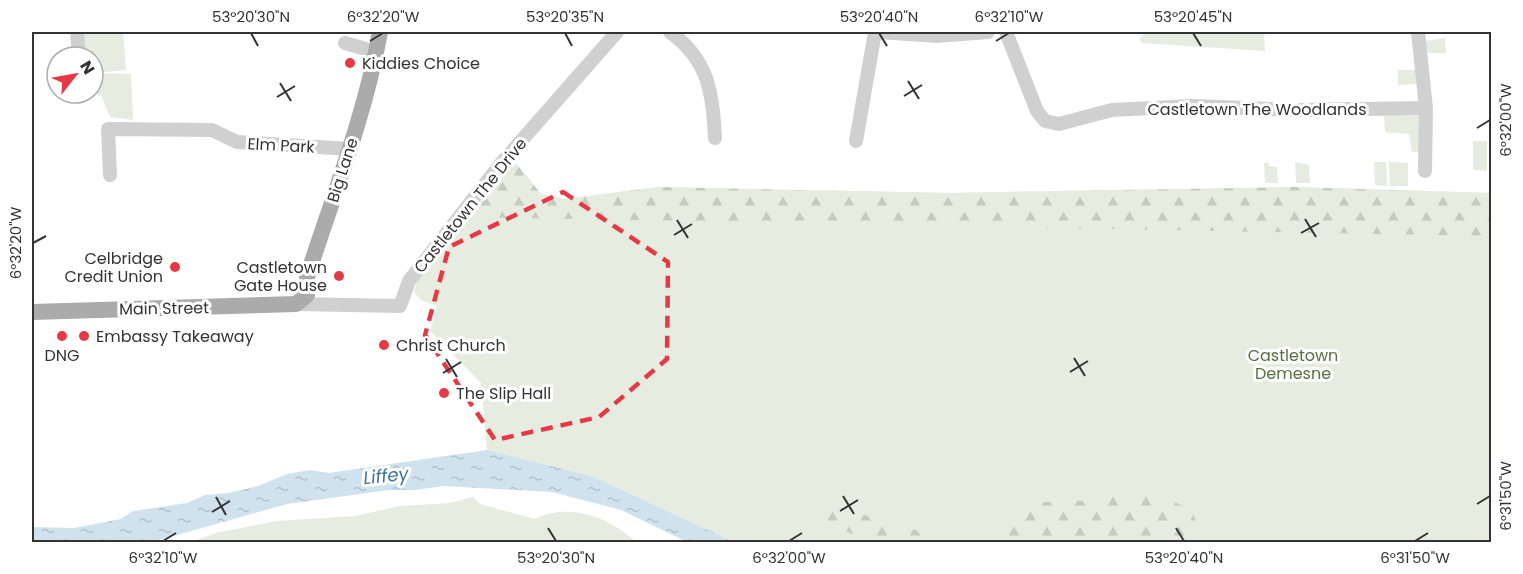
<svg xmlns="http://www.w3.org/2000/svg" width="1523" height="574" font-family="Poppins,sans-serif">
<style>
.green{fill:#e6ecdf}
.forest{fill:url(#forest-firs)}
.water{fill:url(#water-ripples)}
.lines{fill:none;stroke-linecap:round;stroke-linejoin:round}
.minor{stroke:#d0d0d0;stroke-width:14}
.major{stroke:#ababab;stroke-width:16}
.marked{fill:none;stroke:#e63946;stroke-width:4.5;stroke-dasharray:12 8;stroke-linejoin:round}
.ticks{fill:none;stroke:#333;stroke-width:2}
.poi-dot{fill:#e63946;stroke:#fff;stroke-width:2}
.labels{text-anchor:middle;stroke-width:6;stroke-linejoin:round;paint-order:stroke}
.poi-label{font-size:16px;fill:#333;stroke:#fff;text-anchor:start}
.street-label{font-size:16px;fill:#333;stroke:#fff}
.park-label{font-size:16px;fill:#56703f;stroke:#fff}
.water-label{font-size:18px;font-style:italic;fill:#3f7597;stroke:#fff}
.neatline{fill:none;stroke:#333;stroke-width:2}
.ticks-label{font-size:15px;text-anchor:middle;fill:#333}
</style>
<defs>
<pattern id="forest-firs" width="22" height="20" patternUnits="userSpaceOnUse" patternTransform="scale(1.5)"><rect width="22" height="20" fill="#e6ecdf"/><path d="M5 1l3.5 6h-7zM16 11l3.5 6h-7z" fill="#c6cbc0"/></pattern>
<pattern id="water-ripples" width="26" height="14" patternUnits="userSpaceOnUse" patternTransform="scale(1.5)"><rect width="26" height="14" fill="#cfe2ee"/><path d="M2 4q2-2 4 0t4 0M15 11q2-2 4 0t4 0" fill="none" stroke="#b2c2cd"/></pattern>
</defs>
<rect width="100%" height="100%" fill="#fff"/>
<path class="green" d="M 81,32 L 123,32 L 126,70 L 95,73 L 131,74 L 133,120 L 110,117 L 102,97 L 95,93 L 93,57 L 81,57 Z
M 1146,32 L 1264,32 L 1265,51 L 1142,43 L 1139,39 Z
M 1445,38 L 1446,53 L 1428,53 L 1425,41 Z
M 1398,70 L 1420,70 L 1421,84 L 1398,85 Z
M 1384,114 L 1421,116 L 1421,151 L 1412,152 L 1409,134 L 1385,132 Z
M 1473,141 L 1487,141 L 1487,171 L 1473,170 Z
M 1268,162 L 1269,166 L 1277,167 L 1278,183 L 1265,183 L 1264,163 Z
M 1295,162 L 1309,165 L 1310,183 L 1296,183 Z
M 1374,162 L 1386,162 L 1387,186 L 1375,185 Z
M 1389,162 L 1408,163 L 1408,186 L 1390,186 Z
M 516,163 L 541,194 L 565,199 L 658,187 L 950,193 L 1294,187 L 1491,193 L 1491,542 L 734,542 L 592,476 L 487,450 L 481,383 L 430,331 L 437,306 L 421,300 L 414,292 L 418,278 Z
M 473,497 L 480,504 L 535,519 C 569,502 609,517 636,542 L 192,542 L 216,533 L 276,521 L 355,516 L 400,506 L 450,503 Z"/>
<path class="forest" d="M 516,163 L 541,194 L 565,199 L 658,187 L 950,193 L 1294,187 L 1492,193 L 1491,236 L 467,217 Z
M 1132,493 L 1164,498 L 1191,509 L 1200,530 L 1199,542 L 1001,542 L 1011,520 L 1023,507 L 1044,502 L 1100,500 Z
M 838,508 L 901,525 L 950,542 L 874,542 L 816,520 Z"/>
<path class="water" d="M 487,450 L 592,476 L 734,542 L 687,542 L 621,510 L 552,492 L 443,486 L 415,490 L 389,490 L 287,504 L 159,540 L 133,542 L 32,542 L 32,527 L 74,528 L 121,519 L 133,511 L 187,503 L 205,495 L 228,493 L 258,486 L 287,474 L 310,470 L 329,473 Z"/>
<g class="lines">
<path class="minor" d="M 77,32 L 79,57
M 670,32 C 709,60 713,94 715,138
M 879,32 L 937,36 L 988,32
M 1006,32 L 1037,111 L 1045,121 L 1059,124 L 1112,110 L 1193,106 L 1297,110 L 1426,108 L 1418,32
M 345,43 L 376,52
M 856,141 L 875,32
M 1425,171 L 1426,108
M 110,175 L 108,129 L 212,130 L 237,142 L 350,149
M 296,304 L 400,306 L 409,281 L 499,166 L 617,32"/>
<path class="major" d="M 32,312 L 296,304 L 307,295 L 307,277 C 333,196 365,116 380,32"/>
</g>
<path class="marked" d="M 563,192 L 668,262 L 667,359 L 599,417 L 495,440 L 425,335 L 449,247 Z"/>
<path class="ticks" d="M 251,33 L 258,46M 565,33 L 572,46M 879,33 L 887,46M 1193,33 L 1201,46M 370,41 L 383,33M 996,41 L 1009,33M 908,81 L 919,99M 280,83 L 291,101M 904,96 L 922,85M 277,97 L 295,86M 1477,128 L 1490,120M 1305,219 L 1316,237M 677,220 L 688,238M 1301,233 L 1319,223M 674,235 L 692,224M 33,243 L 46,236M 1074,358 L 1085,376M 446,359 L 457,377M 1070,372 L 1088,361M 443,373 L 461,362M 843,496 L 854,514M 216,497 L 226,515M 1477,504 L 1490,496M 840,511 L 858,500M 212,512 L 230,501M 548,528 L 556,541M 1176,528 L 1184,541M 163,541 L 176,533M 789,541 L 802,533M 1415,541 L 1428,533"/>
<g class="poi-dot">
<circle cx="350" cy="63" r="6"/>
<circle cx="175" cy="267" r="6"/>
<circle cx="339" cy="276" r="6"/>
<circle cx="62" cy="336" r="6"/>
<circle cx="84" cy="336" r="6"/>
<circle cx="384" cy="345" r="6"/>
<circle cx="444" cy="393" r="6"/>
</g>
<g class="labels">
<g class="poi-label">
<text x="362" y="69">Kiddies Choice</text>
<text x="163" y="264" text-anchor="end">Celbridge<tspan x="163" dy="18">Credit Union</tspan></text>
<text x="327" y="273" text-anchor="end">Castletown<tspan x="327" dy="18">Gate House</tspan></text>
<text x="96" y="342">Embassy Takeaway</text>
<text x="396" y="351">Christ Church</text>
<text x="62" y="361" text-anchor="middle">DNG</text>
<text x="456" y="399">The Slip Hall</text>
</g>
<g class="street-label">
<text x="1257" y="115">Castletown The Woodlands</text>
<text transform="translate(281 145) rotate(3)" y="6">Elm Park</text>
<text transform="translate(342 170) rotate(-72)" y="6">Big Lane</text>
<text transform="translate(470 205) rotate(-51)" y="6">Castletown The Drive</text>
<text transform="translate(164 308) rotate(-1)" y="6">Main Street</text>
</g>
<g class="park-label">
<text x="1293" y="361">Castletown<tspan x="1293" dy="18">Demesne</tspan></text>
</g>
<g class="water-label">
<text transform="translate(386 476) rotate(-6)" y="6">Liffey</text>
</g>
</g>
<rect width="1523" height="574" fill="none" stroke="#ffffff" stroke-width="66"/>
<g transform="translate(75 75) rotate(59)"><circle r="28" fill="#ffffff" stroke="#adadad" stroke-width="1.5"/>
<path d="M0-4.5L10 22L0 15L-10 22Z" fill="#e63946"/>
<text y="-9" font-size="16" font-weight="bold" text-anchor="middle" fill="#333333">N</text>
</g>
<rect x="33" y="33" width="1457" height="508" class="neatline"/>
<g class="ticks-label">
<text x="251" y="22">53°20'30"N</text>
<text x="383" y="22">6°32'20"W</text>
<text x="565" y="22">53°20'35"N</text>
<text x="879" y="22">53°20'40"N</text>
<text x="1009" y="22">6°32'10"W</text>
<text x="1193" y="22">53°20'45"N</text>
<text transform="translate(1506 120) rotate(-90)" y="5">6°32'00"W</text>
<text transform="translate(16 243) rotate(-90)" y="5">6°32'20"W</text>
<text transform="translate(1506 496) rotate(-90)" y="5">6°31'50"W</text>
<text x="163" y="563">6°32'10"W</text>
<text x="556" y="563">53°20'30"N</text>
<text x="789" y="563">6°32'00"W</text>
<text x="1184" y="563">53°20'40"N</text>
<text x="1415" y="563">6°31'50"W</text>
</g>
</svg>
